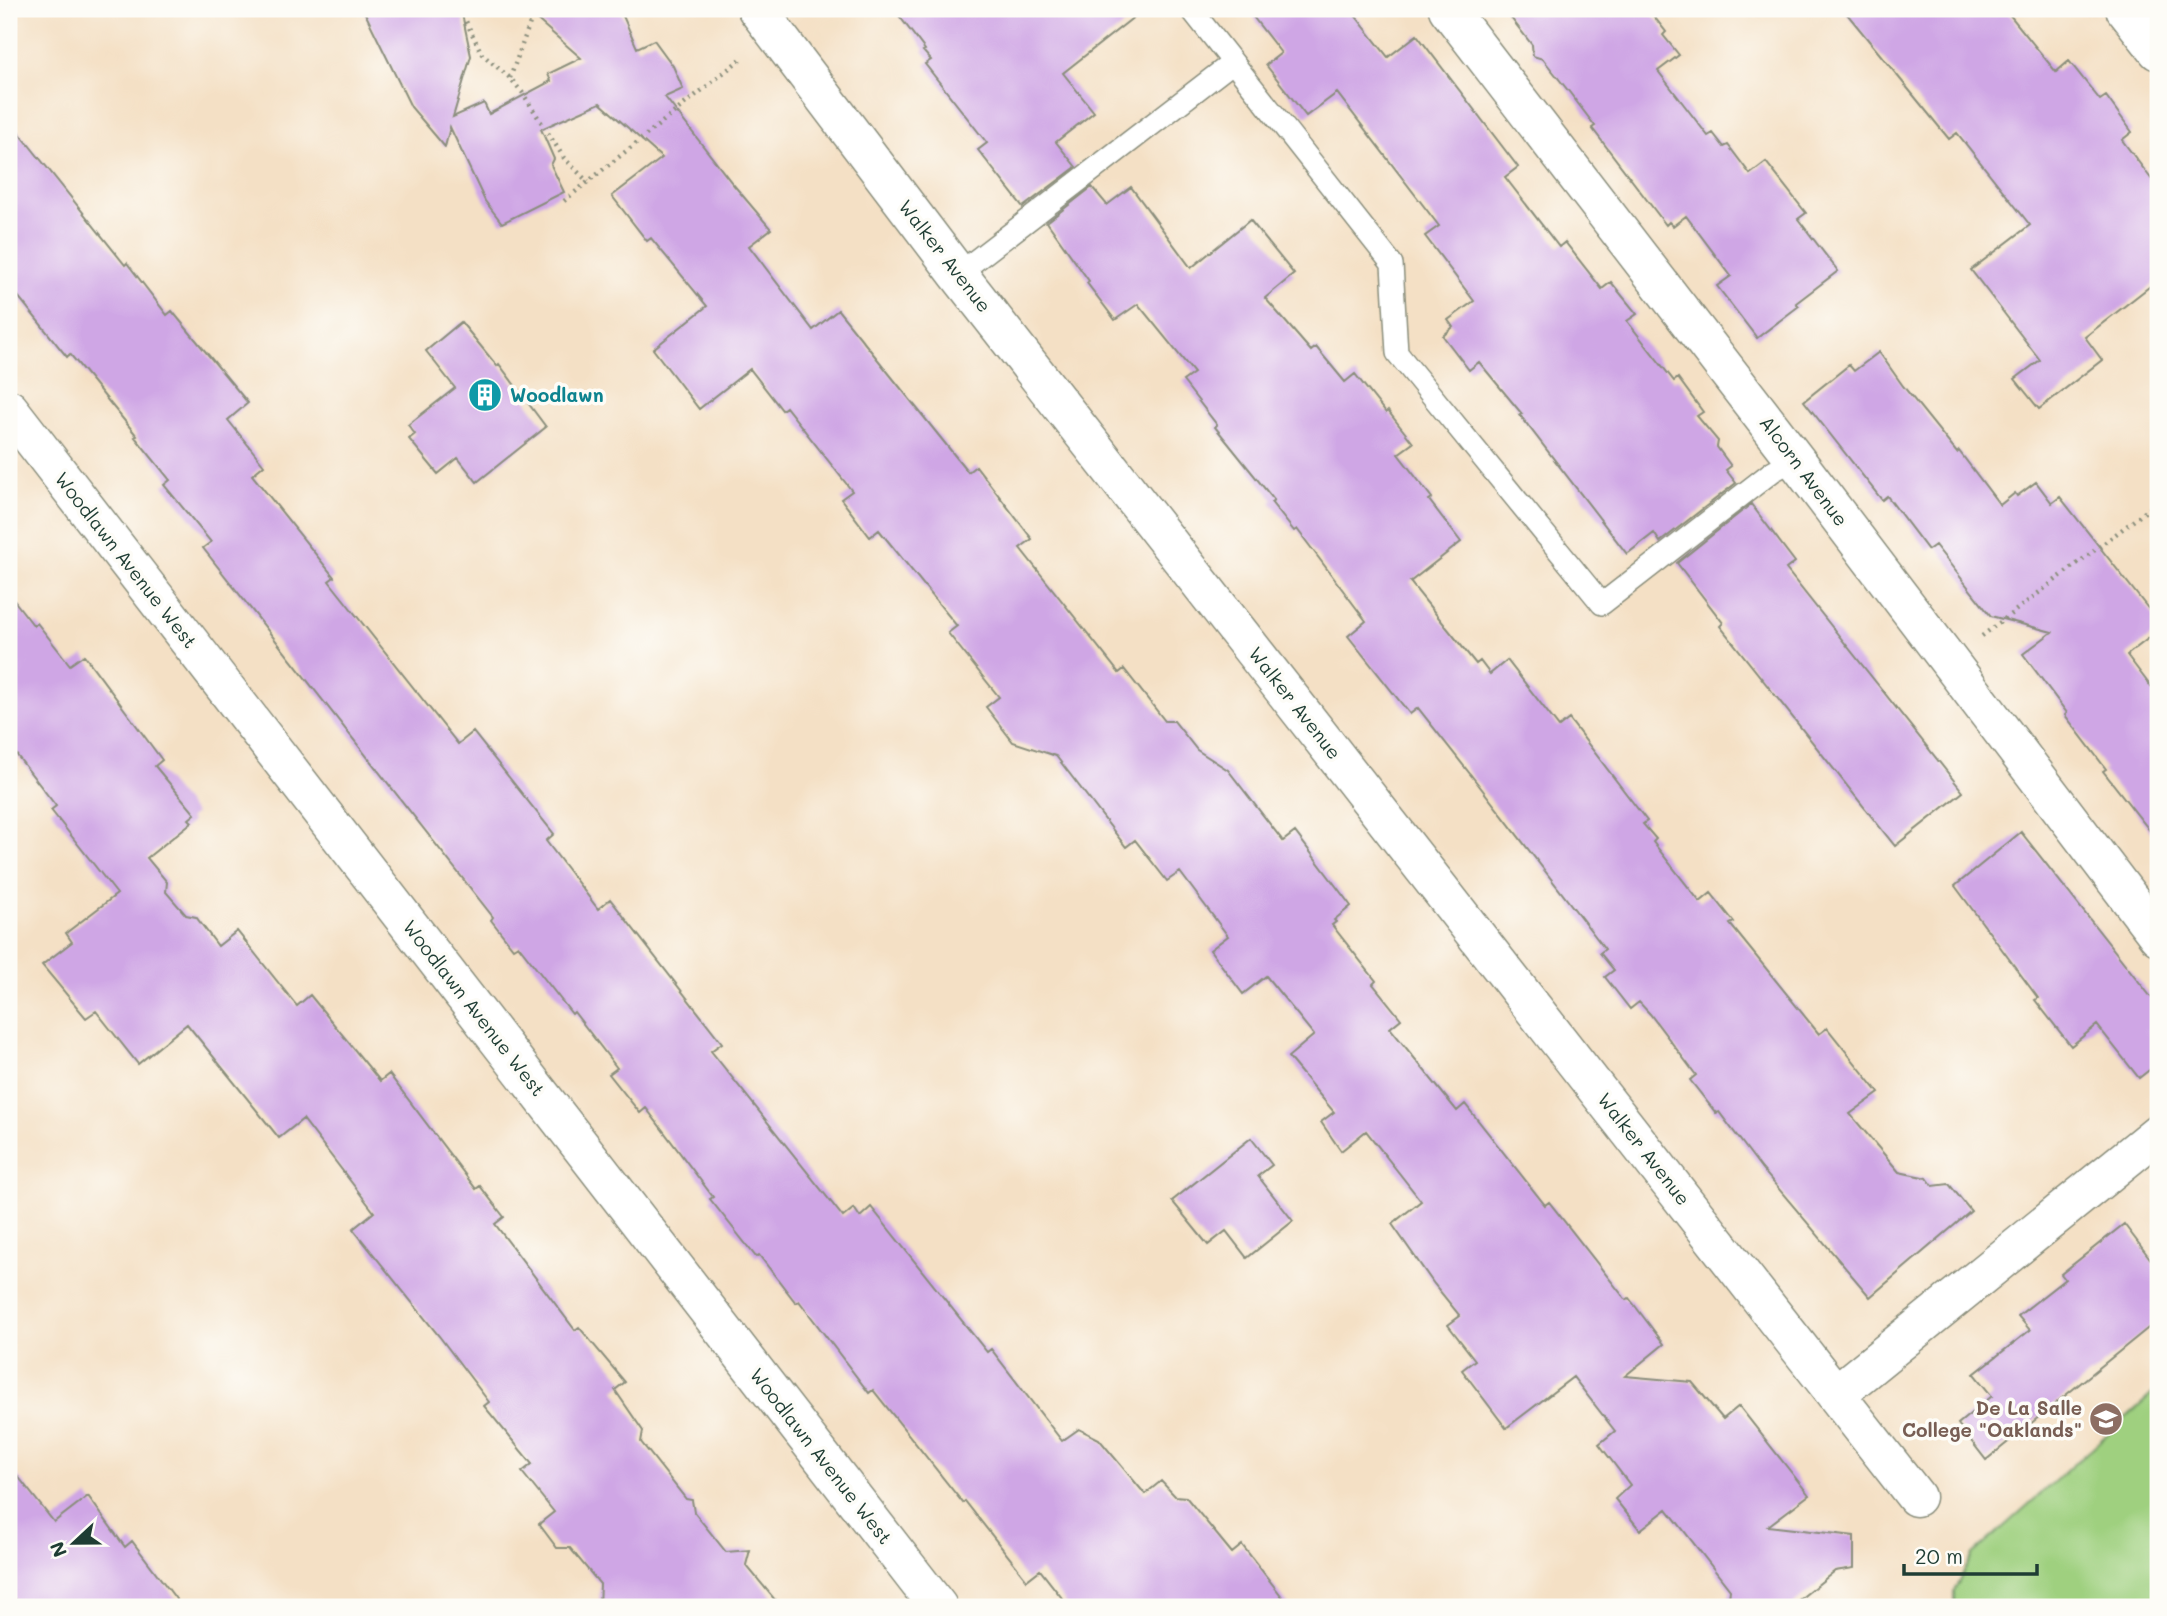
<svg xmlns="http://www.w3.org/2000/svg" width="2167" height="1616" font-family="Mali,sans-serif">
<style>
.green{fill:#9fd07f;stroke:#5f865a;stroke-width:2}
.building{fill:#cfa6e5}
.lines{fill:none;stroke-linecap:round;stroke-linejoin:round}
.lane-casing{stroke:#8a8e7c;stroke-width:24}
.street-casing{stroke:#8a8e7c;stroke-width:41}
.path{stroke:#8a8e7c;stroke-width:4.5;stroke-dasharray:2 5;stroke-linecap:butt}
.lane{stroke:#fff;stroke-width:21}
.street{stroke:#fff;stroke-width:38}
.labels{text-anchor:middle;stroke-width:7;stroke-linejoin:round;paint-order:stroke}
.street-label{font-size:19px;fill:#1f3d34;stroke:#fdfcf7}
.culture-label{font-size:19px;font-weight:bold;fill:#0d838f;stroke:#fdfcf7;text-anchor:start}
.education-label{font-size:19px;font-weight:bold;fill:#785e54;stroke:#fdfcf7;text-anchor:end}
</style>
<rect width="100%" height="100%" fill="#fdfcf7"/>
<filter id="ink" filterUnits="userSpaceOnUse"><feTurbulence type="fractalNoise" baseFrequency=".0143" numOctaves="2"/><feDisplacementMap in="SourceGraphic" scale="14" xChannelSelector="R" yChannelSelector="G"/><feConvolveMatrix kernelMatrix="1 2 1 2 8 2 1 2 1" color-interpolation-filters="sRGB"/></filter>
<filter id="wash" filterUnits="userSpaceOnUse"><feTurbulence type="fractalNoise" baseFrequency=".00686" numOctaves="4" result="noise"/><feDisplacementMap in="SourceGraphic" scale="28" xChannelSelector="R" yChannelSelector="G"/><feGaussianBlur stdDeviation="1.57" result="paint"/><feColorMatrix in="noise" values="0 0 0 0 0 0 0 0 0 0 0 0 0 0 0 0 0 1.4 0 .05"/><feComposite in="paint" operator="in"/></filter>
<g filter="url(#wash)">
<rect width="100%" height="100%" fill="#f4e0c5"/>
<path class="green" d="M 2158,1389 L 2158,1607 L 1954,1607 L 1954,1591 L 1973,1554 Z"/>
<g id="blocks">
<path class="building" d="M 363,9 L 461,9 L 471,56 L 453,117 L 484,103 L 489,114 L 551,81 L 548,74 L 581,58 L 525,9 L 620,9 L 637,48 L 654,40 L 673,66 L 683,89 L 665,97 L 732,183 L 771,229 L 749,246 L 813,330 L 838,310 L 968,472 L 976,466 L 1032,539 L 1020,548 L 1119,673 L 1124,669 L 1165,721 L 1174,721 L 1197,750 L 1228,770 L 1283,841 L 1295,832 L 1351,906 L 1334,920 L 1336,922 L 1332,925 L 1376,981 L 1373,984 L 1401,1019 L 1390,1028 L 1457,1111 L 1465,1104 L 1545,1205 L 1549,1202 L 1626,1300 L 1629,1298 L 1664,1344 L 1625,1376 L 1692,1382 L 1723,1419 L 1739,1406 L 1809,1495 L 1768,1526 L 1854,1536 L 1854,1568 L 1835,1571 L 1790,1607 L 1728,1607 L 1730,1590 L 1667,1509 L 1640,1530 L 1615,1499 L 1630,1485 L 1599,1444 L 1615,1431 L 1573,1377 L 1506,1428 L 1462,1370 L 1475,1360 L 1448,1325 L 1460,1316 L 1434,1284 L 1392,1224 L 1421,1201 L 1366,1131 L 1341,1151 L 1321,1122 L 1334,1112 L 1288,1057 L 1314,1035 L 1266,976 L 1243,994 L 1210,950 L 1228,936 L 1180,872 L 1167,881 L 1135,840 L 1126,847 L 1056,756 L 1013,742 L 986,707 L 999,697 L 948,633 L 957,626 L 879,530 L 870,537 L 841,499 L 852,491 L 786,407 L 782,410 L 750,369 L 699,409 L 653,349 L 707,306 L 651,238 L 647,241 L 612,196 L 662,158 L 600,103 L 541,129 L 554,159 L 551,165 L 564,192 L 502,223 L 485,201 L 450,127 L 445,147 L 411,107 Z
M 894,9 L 1144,9 L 1063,73 L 1094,112 L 1056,142 L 1076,167 L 1023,207 L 978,150 L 987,143 L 925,64 L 931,60 L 923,51 L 925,50 Z
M 1247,9 L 1350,9 L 1388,57 L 1417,35 L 1518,167 L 1505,177 L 1559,247 L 1565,242 L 1602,289 L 1611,282 L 1637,314 L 1627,321 L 1674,381 L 1678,378 L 1703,412 L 1697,416 L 1718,441 L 1717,447 L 1731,466 L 1726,470 L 1736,483 L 1660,542 L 1654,533 L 1627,554 L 1520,415 L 1522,414 L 1479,362 L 1469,370 L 1443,336 L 1453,327 L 1448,320 L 1474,301 L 1425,236 L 1439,226 L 1337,93 L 1306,116 L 1266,65 L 1281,53 Z
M 1504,9 L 1648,9 L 1666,32 L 1663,35 L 1679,55 L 1658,71 L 1708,136 L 1713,133 L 1724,147 L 1728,145 L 1750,174 L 1766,162 L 1806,213 L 1798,219 L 1838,271 L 1796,303 L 1799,306 L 1757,338 L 1717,286 L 1731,276 L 1686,216 L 1673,226 L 1669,222 L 1666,225 L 1592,128 L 1595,126 L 1570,93 L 1543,59 L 1533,56 L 1532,45 Z
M 1843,9 L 2005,9 L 2056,72 L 2069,61 L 2100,100 L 2106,96 L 2132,132 L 2122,140 L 2158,188 L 2158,280 L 2085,337 L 2102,360 L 2039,409 L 2015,379 L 2040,360 L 1971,270 L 2030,225 L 1957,133 L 1949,139 Z
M 9,120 L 125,265 L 127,263 L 167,315 L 172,311 L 248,403 L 228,420 L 264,465 L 252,475 L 334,577 L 329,581 L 458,744 L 473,732 L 554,834 L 546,841 L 598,909 L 610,899 L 722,1043 L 711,1051 L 843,1217 L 854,1208 L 860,1217 L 871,1207 L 987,1352 L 991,1349 L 1062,1441 L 1079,1429 L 1099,1439 L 1145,1494 L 1161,1481 L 1175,1496 L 1186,1497 L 1232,1553 L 1242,1545 L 1290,1607 L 1069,1607 L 1040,1570 L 1027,1580 L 965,1501 L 963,1503 L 873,1390 L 869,1393 L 799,1301 L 796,1303 L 759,1255 L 756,1257 L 710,1199 L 713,1197 L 646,1108 L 640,1113 L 609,1074 L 617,1068 L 574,1012 L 572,1014 L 518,945 L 513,948 L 491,920 L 493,917 L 203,548 L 211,542 L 164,485 L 170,480 L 135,437 L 137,436 L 70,354 L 67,357 L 9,285 Z
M 1092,187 L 1107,205 L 1131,187 L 1191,268 L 1250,220 L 1294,274 L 1265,298 L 1311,351 L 1316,347 L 1345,382 L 1355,374 L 1386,413 L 1388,411 L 1413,443 L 1398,454 L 1432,498 L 1429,500 L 1461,542 L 1410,582 L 1476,664 L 1480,661 L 1490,674 L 1507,660 L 1559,727 L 1569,719 L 1647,821 L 1643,824 L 1656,839 L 1653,842 L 1700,902 L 1711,893 L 1734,922 L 1730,924 L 1819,1034 L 1827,1028 L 1879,1093 L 1850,1114 L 1899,1172 L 1927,1178 L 1933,1186 L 1949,1184 L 1971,1211 L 1870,1297 L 1762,1169 L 1719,1112 L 1716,1113 L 1690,1080 L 1696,1075 L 1650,1014 L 1639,1002 L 1630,1009 L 1605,977 L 1614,970 L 1600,953 L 1605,949 L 1478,784 L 1418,708 L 1410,714 L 1348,636 L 1366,621 L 1297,529 L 1294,531 L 1271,502 L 1274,500 L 1215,427 L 1217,425 L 1183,381 L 1194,373 L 1138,304 L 1115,320 L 1087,283 L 1089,281 L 1047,222 Z
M 461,322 L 497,366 L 499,364 L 546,427 L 477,482 L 458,458 L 438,474 L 409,439 L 415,434 L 408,425 L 455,388 L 426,351 Z
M 1879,352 L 1903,386 L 1957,453 L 1959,451 L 2000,505 L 2015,493 L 2017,496 L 2036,482 L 2052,503 L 2060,497 L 2158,621 L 2158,631 L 2127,655 L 2158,696 L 2158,841 L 2103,771 L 2106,769 L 2065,715 L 2067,713 L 2023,654 L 2052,632 L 1991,616 L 1935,545 L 1928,550 L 1887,496 L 1882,500 L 1804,401 L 1849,365 L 1854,371 Z
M 1751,504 L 1795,562 L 1786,569 L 1963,792 L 1895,846 L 1720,626 L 1723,623 L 1677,563 Z
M 9,594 L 34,626 L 37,623 L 70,665 L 84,655 L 162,760 L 155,766 L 195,814 L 189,819 L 192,822 L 147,858 L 167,882 L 166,892 L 186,915 L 196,917 L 218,946 L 237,931 L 297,1006 L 310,995 L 380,1081 L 389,1074 L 476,1189 L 480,1186 L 504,1217 L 495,1224 L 575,1330 L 579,1327 L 625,1382 L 615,1390 L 643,1431 L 641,1442 L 686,1499 L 692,1500 L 694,1512 L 726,1552 L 750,1550 L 746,1565 L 781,1607 L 599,1607 L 600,1584 L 570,1548 L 557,1548 L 539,1524 L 554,1512 L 522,1472 L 532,1464 L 484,1406 L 489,1402 L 439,1336 L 353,1229 L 374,1212 L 303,1119 L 279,1138 L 187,1024 L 138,1064 L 96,1011 L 86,1018 L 42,965 L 72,942 L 66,933 L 117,894 L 51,810 L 56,806 L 9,745 Z
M 2021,832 L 2158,1006 L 2158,1063 L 2139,1078 L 2097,1025 L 2071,1046 L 2035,1000 L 2038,998 L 1955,886 Z
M 1251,1138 L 1272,1165 L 1258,1176 L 1293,1221 L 1247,1258 L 1226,1231 L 1208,1245 L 1172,1201 Z
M 2124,1224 L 2158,1269 L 2158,1320 L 1986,1460 L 1958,1424 L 1992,1396 L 1974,1374 L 2030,1330 L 2018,1316 L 2065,1279 L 2061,1274 Z
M 9,1465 L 54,1522 L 88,1496 L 125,1547 L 132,1541 L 182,1607 L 21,1607 L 9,1591 Z"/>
</g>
</g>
<g filter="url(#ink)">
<use href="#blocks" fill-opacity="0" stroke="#8a8e7c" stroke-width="2"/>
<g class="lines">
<g class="lane-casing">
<path id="lane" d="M 1191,9 L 1392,264 L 1397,353 L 1602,604 L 1773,471 L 1795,459
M 958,274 L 1232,63"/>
</g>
<g class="street-casing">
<path id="street" d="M 757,9 L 958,274 L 1916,1497
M 1448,9 L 1795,459 L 2158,936
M 2125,9 L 2158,51
M 9,409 L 938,1607
M 1836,1394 L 2158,1133"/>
</g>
<path class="path" d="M 460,9 L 482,54 L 510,78 L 522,92 L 564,158 L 588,182
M 510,78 L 535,9
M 564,201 L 742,58
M 1982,636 L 2158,502"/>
<use href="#lane" class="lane"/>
<use href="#street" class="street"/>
</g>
</g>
<defs>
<g id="building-disc" transform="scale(1.75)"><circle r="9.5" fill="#0f9aa8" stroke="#fdfcf7"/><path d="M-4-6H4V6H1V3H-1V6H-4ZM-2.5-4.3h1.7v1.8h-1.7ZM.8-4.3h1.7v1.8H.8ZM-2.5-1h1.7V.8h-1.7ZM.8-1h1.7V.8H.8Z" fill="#fff"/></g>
<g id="school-disc" transform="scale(1.75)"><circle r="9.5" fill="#8d6e63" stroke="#fdfcf7"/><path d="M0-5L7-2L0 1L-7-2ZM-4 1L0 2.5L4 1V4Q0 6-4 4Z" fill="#fff"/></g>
</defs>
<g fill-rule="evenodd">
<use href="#building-disc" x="485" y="395"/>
<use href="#school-disc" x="2106" y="1419"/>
</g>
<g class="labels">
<g class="street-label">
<text transform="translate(945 256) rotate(52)" y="7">Walker Avenue</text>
<text transform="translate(1804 471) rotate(53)" y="7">Alcorn Avenue</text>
<text transform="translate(126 560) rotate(52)" y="7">Woodlawn Avenue West</text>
<text transform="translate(1295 703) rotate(52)" y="7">Walker Avenue</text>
<text transform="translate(474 1008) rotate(52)" y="7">Woodlawn Avenue West</text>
<text transform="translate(1644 1149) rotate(52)" y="7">Walker Avenue</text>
<text transform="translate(821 1456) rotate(52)" y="7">Woodlawn Avenue West</text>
</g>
<g class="culture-label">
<text x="510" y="402">Woodlawn</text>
</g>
<g class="education-label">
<text x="2082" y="1415">De La Salle<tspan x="2082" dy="22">College "Oaklands"</tspan></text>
</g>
</g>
<rect width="2167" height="1616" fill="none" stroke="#fdfcf7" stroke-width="35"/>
<g transform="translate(74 1543) rotate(248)" stroke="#fdfcf7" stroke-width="5" paint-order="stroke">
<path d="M0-5L12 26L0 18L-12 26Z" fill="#1f3d34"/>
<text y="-10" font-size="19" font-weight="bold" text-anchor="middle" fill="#1f3d34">N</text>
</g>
<path d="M1904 1564v10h133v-10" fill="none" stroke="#1f3d34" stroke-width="3.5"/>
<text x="1915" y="1564" font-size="21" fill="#1f3d34" stroke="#fdfcf7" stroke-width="5" paint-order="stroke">20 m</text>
</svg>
